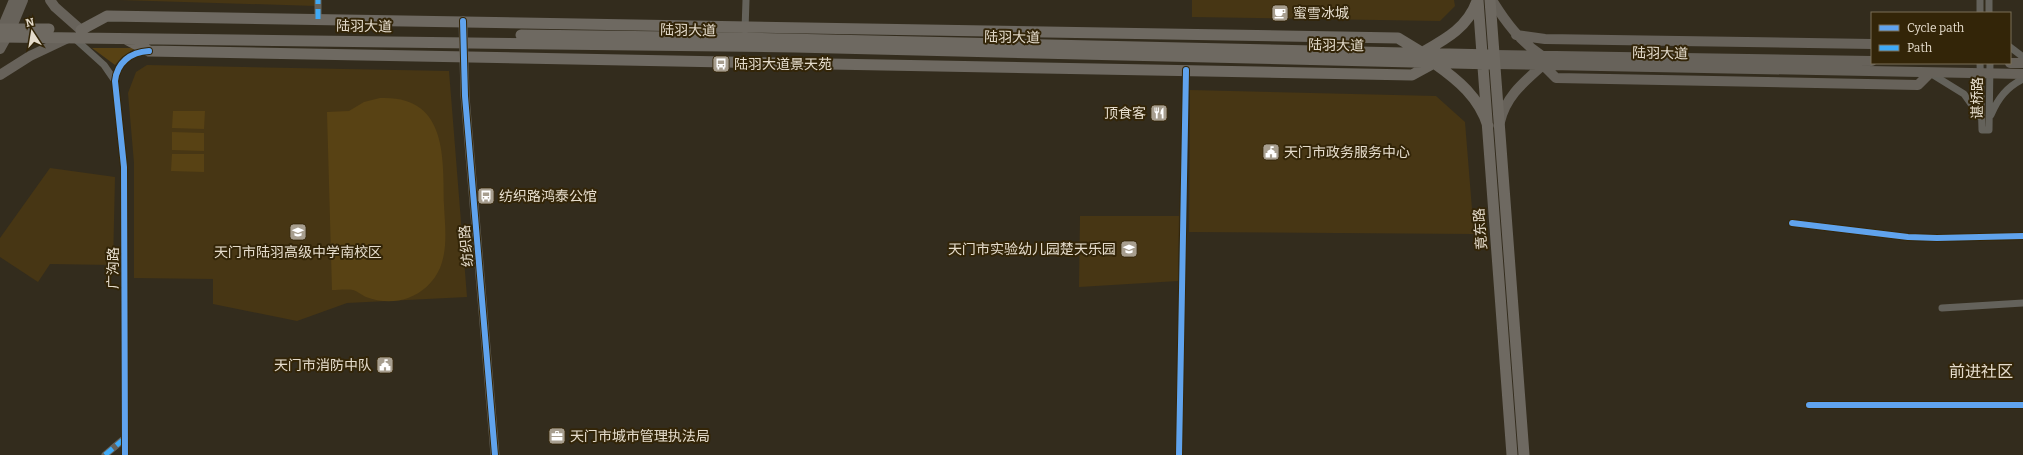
<svg xmlns="http://www.w3.org/2000/svg" width="2023" height="455" font-family="Bitter,'Noto Sans SC',serif">
<style>
.built{fill:#473614}
.green{fill:#584214}
.lines{fill:none;stroke-linecap:round;stroke-linejoin:round}
.minor{stroke:#64625b;stroke-width:7}
.tertiary{stroke:#64625b;stroke-width:9}
.secondary{stroke:#67625a;stroke-width:10}
.primary{stroke:#6e6961;stroke-width:11}
.quiet{stroke:#3fa9f5;stroke-width:5;stroke-dasharray:10 5;stroke-linecap:butt}
.cycleway-casing{stroke:#332508;stroke-width:8}
.cycleway{stroke:#60a3ed;stroke-width:6}
.labels{text-anchor:middle;stroke-width:4;stroke-linejoin:round;paint-order:stroke}
.poi-label{font-size:14px;fill:#e5dccc;stroke:#332508;text-anchor:start}
.street-label{font-size:14px;fill:#e5dccc;stroke:#332508}
.quarter-label{font-size:16px;fill:#e5dccc;stroke:#332508}
</style>
<rect width="100%" height="100%" fill="#332c1d"/>
<path class="built" d="M 119,0 L 316,0 L 316,6 Z
M 1192,0 L 1454,0 L 1455,6 L 1440,21 L 1192,17 Z
M 147,65 L 449,71 L 467,297 L 347,303 L 297,321 L 213,304 L 213,279 L 134,278 L 134,163 L 128,93 L 136,72 Z
M 1190,90 L 1436,96 L 1465,122 L 1474,234 L 1189,232 Z
M 50,168 L 115,177 L 113,265 L 50,264 L 38,282 L 0,257 L 0,238 Z
M 1080,216 L 1179,216 L 1178,281 L 1079,287 Z"/>
<path class="green" d="M 92,48 L 133,48 L 134,49 L 122,57 L 115,65 Z
M 380,98 C 448,95 443,158 444,205 C 445,226 448,248 440,268 C 434,282 422,293 408,298 C 394,303 379,302 366,297 C 362,295 357,291 353,290 C 347,289 338,290 332,290 L 327,112 L 349,111 L 364,102 Z
M 173,111 L 205,111 L 204,129 L 172,128 Z
M 172,132 L 204,133 L 204,151 L 172,150 Z
M 172,154 L 204,154 L 204,172 L 171,171 Z"/>
<g class="lines">
<path class="minor" d="M 1980,0 L 1980,13
M 1989,0 L 1989,13
M 318,19 L 318,0
M 745,30 L 746,0
M 73,37 L 104,65 L 115,81
M 2010,47 L 2023,57
M 1980,63 L 1982,130 L 1989,130 L 1990,63
M 1930,73 L 1964,94 L 1981,118
M 1991,115 C 1998,98 2007,87 2023,79
M 1792,223 L 1908,237 L 1937,238 L 2023,236
M 1942,308 L 2023,303
M 1809,405 L 2023,405
M 105,455 L 125,438
M 125,455 L 124,167 L 115,81 C 117,63 130,52 149,51
M 1179,455 L 1186,70"/>
<path class="tertiary" d="M 463,21 L 465,96 L 495,455"/>
<path class="secondary" d="M 50,0 L 55,7 L 81,30
M 1492,0 C 1506,23 1520,41 1542,56
M 0,33 L 14,0
M 1516,35 L 1545,39 L 1872,44
M 0,49 L 11,29 L 23,0
M 1494,55 L 1872,61
M 2010,63 L 2023,63
M 1494,64 L 2023,74
M 0,75 L 30,56 L 68,38
M 1500,122 C 1506,96 1524,82 1543,65 L 1556,78 L 1918,85 L 1930,73"/>
<path class="primary" d="M 1478,0 L 1512,455
M 1490,0 L 1524,455
M 0,29 L 49,29
M 81,30 L 107,16 L 1398,38 L 1421,52
M 521,35 L 745,38 L 1494,55
M 0,37 L 795,47 L 1494,64
M 126,39 L 149,51 L 1412,75 L 1434,63 C 1458,80 1479,97 1488,126
M 1423,52 C 1446,39 1468,27 1477,1"/>
<path class="quiet" d="M 318,19 L 318,0
M 105,455 L 125,438"/>
<g class="cycleway-casing">
<path id="cycleway" d="M 463,21 L 465,96 L 495,455
M 1792,223 L 1908,237 L 1937,238 L 2023,236
M 1809,405 L 2023,405
M 125,455 L 124,167 L 115,81 C 117,63 130,52 149,51
M 1179,455 L 1186,70"/>
</g>
<use href="#cycleway" class="cycleway"/>
</g>
<defs>
<g id="cafe-square" transform="scale(0.9)"><rect x="-9" y="-9" width="18" height="18" rx="4" fill="#a79e8f" stroke="#332508"/><path d="M-5.5-4.5H6V0H3Q3 3.5 0 3.5H-2.5Q-5.5 3.5-5.5 0ZM3-3.2v2h1.7v-2ZM-6 4.5H4V6H-6Z" fill="#fff"/></g>
<g id="bus-square" transform="scale(0.9)"><rect x="-9" y="-9" width="18" height="18" rx="4" fill="#a79e8f" stroke="#332508"/><path d="M-5-6H5V4H4V6H2V4H-2V6H-4V4H-5ZM-3.5-4V0h7V-4ZM-3.5 1.2v1.5H-2V1.2ZM2 1.2v1.5H3.5V1.2Z" fill="#fff"/></g>
<g id="restaurant-square" transform="scale(0.9)"><rect x="-9" y="-9" width="18" height="18" rx="4" fill="#a79e8f" stroke="#332508"/><path d="M-5-6h1v4h1v-4h1v4h1v-4h1v5L-1.5 .5V6h-2V.5L-5-1ZM5-6V6H3V1.5H1.5Q1.5-4 5-6Z" fill="#fff"/></g>
<g id="civic-square" transform="scale(0.9)"><rect x="-9" y="-9" width="18" height="18" rx="4" fill="#a79e8f" stroke="#332508"/><path d="M-.6-6.5H3V-4.5H.6V-3L4-1V1h2V6H-6V1h2V-1L-.6-3ZM-1.2 2.5V6h2.4V2.5Z" fill="#fff"/></g>
<g id="school-square" transform="scale(0.9)"><rect x="-9" y="-9" width="18" height="18" rx="4" fill="#a79e8f" stroke="#332508"/><path d="M0-5L7-2L0 1L-7-2ZM-4 1L0 2.5L4 1V4Q0 6-4 4Z" fill="#fff"/></g>
<g id="office-square" transform="scale(0.9)"><rect x="-9" y="-9" width="18" height="18" rx="4" fill="#a79e8f" stroke="#332508"/><path d="M-6-3h4V-5.5h4V-3h4V5H-6ZM-1-4.5V-3h2v-1.5ZM-6 0V1H6V0Z" fill="#fff"/></g>
</defs>
<g fill-rule="evenodd">
<use href="#cafe-square" x="1280" y="13"/>
<use href="#bus-square" x="721" y="64"/>
<use href="#restaurant-square" x="1159" y="113"/>
<use href="#civic-square" x="1271" y="152"/>
<use href="#bus-square" x="486" y="196"/>
<use href="#school-square" x="298" y="232"/>
<use href="#school-square" x="1129" y="249"/>
<use href="#civic-square" x="385" y="365"/>
<use href="#office-square" x="557" y="436"/>
</g>
<g class="labels">
<g class="poi-label">
<text x="1293" y="18">蜜雪冰城</text>
<text x="734" y="69">陆羽大道景天苑</text>
<text x="1146" y="118" text-anchor="end">顶食客</text>
<text x="1284" y="157">天门市政务服务中心</text>
<text x="499" y="201">纺织路鸿泰公馆</text>
<text x="1116" y="254" text-anchor="end">天门市实验幼儿园楚天乐园</text>
<text x="298" y="257" text-anchor="middle">天门市陆羽高级中学南校区</text>
<text x="372" y="370" text-anchor="end">天门市消防中队</text>
<text x="570" y="441">天门市城市管理执法局</text>
</g>
<g class="street-label">
<text transform="translate(364 26) rotate(1)" y="5">陆羽大道</text>
<text transform="translate(688 30) rotate(1)" y="5">陆羽大道</text>
<text transform="translate(1012 37) rotate(1)" y="5">陆羽大道</text>
<text transform="translate(1336 45) rotate(1)" y="5">陆羽大道</text>
<text transform="translate(1660 53) rotate(1)" y="5">陆羽大道</text>
<text transform="translate(1977 98) rotate(-90)" y="5">谌桥路</text>
<text transform="translate(1480 229) rotate(-94)" y="5">竟东路</text>
<text transform="translate(466 246) rotate(-95)" y="5">纺织路</text>
<text transform="translate(113 268) rotate(-90)" y="5">广沟路</text>
</g>
<g class="quarter-label">
<text x="1981" y="377">前进社区</text>
</g>
</g>
<rect x="1871" y="12" width="140" height="52" fill="#332508" stroke="#7a6e56"/>
<rect x="1879" y="25" width="20" height="6" fill="#60a3ed" stroke="#7a6e56"/>
<text x="1907" y="32" font-size="12" fill="#e5dccc">Cycle path</text>
<rect x="1879" y="45" width="20" height="6" fill="#3fa9f5" stroke="#7a6e56"/>
<text x="1907" y="52" font-size="12" fill="#e5dccc">Path</text>
<g transform="translate(32 32) rotate(348)" stroke="#332508" stroke-width="3" paint-order="stroke">
<path d="M0-3L7 15L0 10L-7 15Z" fill="#e5dccc"/>
<text y="-6" font-size="11" font-weight="bold" text-anchor="middle" fill="#e5dccc">N</text>
</g>
</svg>
